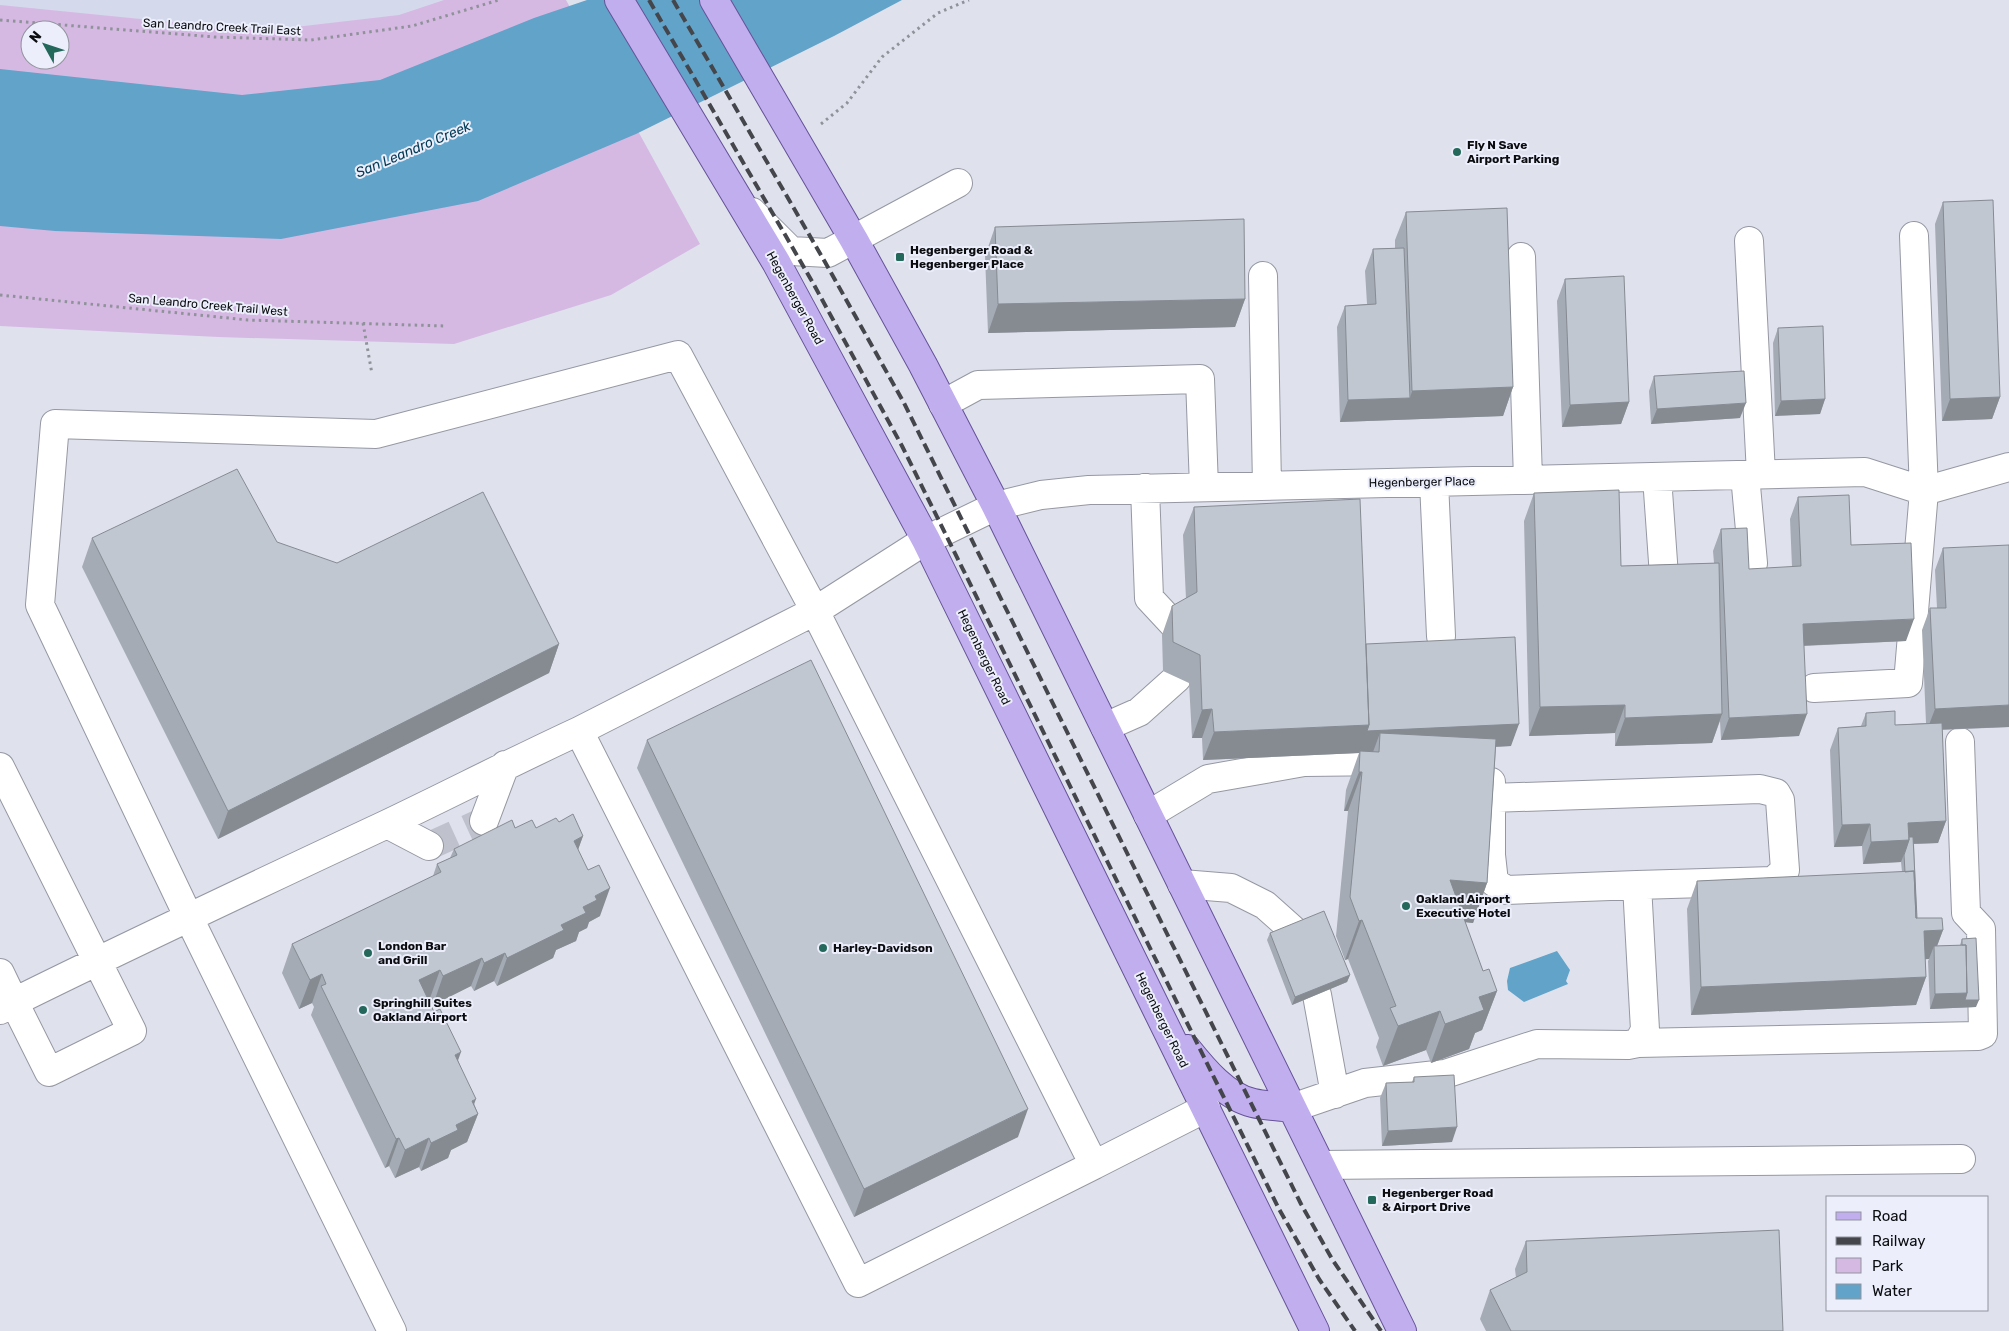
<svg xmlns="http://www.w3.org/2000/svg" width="2009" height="1331" font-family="Rubik,sans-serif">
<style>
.built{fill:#d4d9ec;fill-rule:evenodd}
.green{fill:#d5b9e3;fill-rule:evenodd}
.water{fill:#61a3c9}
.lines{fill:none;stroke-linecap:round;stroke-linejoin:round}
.minor-tunnel{stroke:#bfc2cc;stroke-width:28;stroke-dasharray:28 14;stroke-linecap:butt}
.minor-casing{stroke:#9598a2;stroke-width:30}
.major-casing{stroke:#655298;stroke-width:30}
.path{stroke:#90929a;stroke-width:3;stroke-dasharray:2.5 4;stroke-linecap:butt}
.minor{stroke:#fff;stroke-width:28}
.major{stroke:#c0aeee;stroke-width:28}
.rail{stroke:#44464c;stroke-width:4;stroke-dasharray:10 5;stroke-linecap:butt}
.wall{fill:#a5abb4}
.shaded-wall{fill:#868b92}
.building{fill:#c0c7d1;stroke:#868b92}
.poi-dot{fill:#23685a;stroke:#eceffb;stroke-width:2}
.labels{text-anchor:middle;stroke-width:4;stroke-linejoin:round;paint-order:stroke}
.street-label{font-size:12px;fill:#0b0c10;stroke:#eceffb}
.poi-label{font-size:12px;font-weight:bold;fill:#0b0c10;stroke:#eceffb;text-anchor:start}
.water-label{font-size:14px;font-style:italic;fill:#003a55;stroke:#eceffb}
</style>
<rect width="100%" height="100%" fill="#dfe2ed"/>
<path class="built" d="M 0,0 L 512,0 L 380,80 L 0,59 ZM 30,30 L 60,30 L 60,60 L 30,60 Z"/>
<path class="green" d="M 444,0 L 566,0 L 700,244 L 611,295 L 454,344 L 218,337 L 0,326 L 0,5 L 261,31 L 399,15 ZM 30,30 L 60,30 L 60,60 L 30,60 Z"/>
<path class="water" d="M 587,0 L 902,0 L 834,36 L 636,134 L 478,201 L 281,239 L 55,231 L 0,226 L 0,69 L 242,95 L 380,80 L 534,18 Z
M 1557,951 L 1570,970 L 1566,981 L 1568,984 L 1524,1002 L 1508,990 L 1507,981 L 1510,968 Z"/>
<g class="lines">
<path class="minor-tunnel" d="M 429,846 L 484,821"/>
<g class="minor-casing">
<path id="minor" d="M 752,212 L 791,251 L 828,253 L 958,183
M 1749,241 L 1761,474
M 1521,257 L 1528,480
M 1263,276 L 1267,486
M 943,404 L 978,385 L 1200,379 L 1204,487
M 1745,475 L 1753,563
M 1657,477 L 1664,576
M 1434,482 L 1441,636
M 1145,488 L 1149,598 L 1176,627
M 1924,491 L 2009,467
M 1814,688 L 1908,683 L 1924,491 L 1914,236
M 1105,727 L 1139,712 L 1177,678
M 579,731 L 815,611 L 926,540 L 996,506 L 1041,495 L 1089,490 L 1865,472 L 1924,491
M 0,767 L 132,1031 L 49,1072 L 14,1002 C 137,941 261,883 385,825 C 450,794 514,761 579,731 L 858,1283 L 1094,1165 L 815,611 L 678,355 L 376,434 L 55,424 L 40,605 L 188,916 L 392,1331
M 1491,798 L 1760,789 L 1776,793 L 1780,800 L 1785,870 L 1773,881 L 1637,885
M 1148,815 L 1208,779 L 1304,762 L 1393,761
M 484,821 L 505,765
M 387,824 L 429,846
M 1182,884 L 1231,888 L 1265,905 L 1293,930
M 0,973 L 14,1002 L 0,1010
M 1317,995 L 1335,1094
M 1638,1043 L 1978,1036 L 1983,1034 L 1981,929 L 1966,913 L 1960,742
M 1292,1108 L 1365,1083 L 1445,1074 L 1537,1044 L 1628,1045 L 1638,1043 L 1645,1030 L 1637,885 L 1506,890 L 1494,882 L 1491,855 L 1491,782
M 1094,1165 L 1206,1108
M 1321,1165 L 1961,1159"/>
</g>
<g class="major-casing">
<path id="major" d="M 619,0 L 776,262 L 926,540 L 1315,1331
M 714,0 L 854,240 L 923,365 L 996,506 L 1402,1331
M 1187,1049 C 1203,1069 1226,1097 1253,1103 C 1266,1106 1279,1106 1292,1108"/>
</g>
<path class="path" d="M 0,20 L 215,37 L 311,40 L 412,26 L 499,0
M 821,124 L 847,103 L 882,57 L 938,13 L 969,0
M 0,295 L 248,320 L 445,326
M 363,323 L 372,374"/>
<use href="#minor" class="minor"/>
<use href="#major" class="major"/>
<path class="rail" d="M 649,0 L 813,283 L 902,446 L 1279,1209 L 1319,1279 L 1355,1331
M 673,0 L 825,262 L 904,403 L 1301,1204 L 1332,1259 L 1381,1331"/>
</g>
<path class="wall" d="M 1943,202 L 2000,397 L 1992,419 L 1942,421 L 1935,224 Z
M 1406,212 L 1513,387 L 1503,416 L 1340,422 L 1337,327 L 1345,306 L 1367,304 L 1365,271 L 1373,249 L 1395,248 L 1395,240 Z
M 995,227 L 1245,299 L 1235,327 L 988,333 L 985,256 Z
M 1565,279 L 1629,402 L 1621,424 L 1562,427 L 1557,301 Z
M 1778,328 L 1825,399 L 1820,414 L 1775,416 L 1773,343 Z
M 1654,376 L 1740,418 L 1651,424 L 1649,391 Z
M 1534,493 L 1621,566 L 1714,563 L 1713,551 L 1721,529 L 1749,569 L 1792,567 L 1790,519 L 1798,497 L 1851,545 L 1906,641 L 1804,646 L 1799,736 L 1721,740 L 1720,721 L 1712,743 L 1615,746 L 1615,733 L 1529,736 L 1524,521 Z
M 1194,507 L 1366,644 L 1511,746 L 1496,747 L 1487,883 L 1473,923 L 1465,922 L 1483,971 L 1497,991 L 1482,1030 L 1475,1033 L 1469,1049 L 1431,1063 L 1426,1050 L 1383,1066 L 1376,1047 L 1379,1038 L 1348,959 L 1345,960 L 1336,936 L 1348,811 L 1344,811 L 1346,790 L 1359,753 L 1203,760 L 1202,738 L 1192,738 L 1189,683 L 1163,671 L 1162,635 L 1172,606 L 1186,599 L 1183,535 Z
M 92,538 L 559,644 L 549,673 L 218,839 L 82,567 Z
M 1943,548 L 2009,727 L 1942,730 L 1946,821 L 1938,843 L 1914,844 L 1917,918 L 1943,930 L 1937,946 L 1960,945 L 1962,939 L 1976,1007 L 1930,1009 L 1928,961 L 1929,959 L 1925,959 L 1926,977 L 1916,1005 L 1691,1015 L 1687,909 L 1697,881 L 1902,872 L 1901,862 L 1863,864 L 1862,846 L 1834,847 L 1830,750 L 1838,728 L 1861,726 L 1866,713 L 1895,725 L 1926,723 L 1922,630 L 1930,608 L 1937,608 L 1935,570 Z
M 647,740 L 1018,1137 L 854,1217 L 637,768 Z
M 515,828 L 536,828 L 583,836 L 578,849 L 600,916 L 589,922 L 587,928 L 579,932 L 576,941 L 556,950 L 553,958 L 497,986 L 494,981 L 474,991 L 471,986 L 433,1005 L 430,998 L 428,999 L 458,1060 L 478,1114 L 467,1142 L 451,1150 L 448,1158 L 421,1171 L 419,1167 L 395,1178 L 389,1166 L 385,1168 L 311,1015 L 314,1007 L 312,1003 L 299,1009 L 282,973 L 292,944 L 433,876 L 437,864 L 450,858 L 454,849 Z
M 1270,933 L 1350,975 L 1347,982 L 1292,1005 L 1267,940 Z
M 1414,1077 L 1452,1142 L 1382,1146 L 1380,1098 L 1386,1083 L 1412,1082 Z
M 1526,1241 L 1783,1331 L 1486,1331 L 1480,1319 L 1490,1290 L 1516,1278 L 1515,1269 Z"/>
<path class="shaded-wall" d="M 1245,299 L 1235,327 L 988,333 L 998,304 Z
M 1513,387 L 1503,416 L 1340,422 L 1348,400 L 1410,398 L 1412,391 Z
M 2000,397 L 1992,419 L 1942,421 L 1950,399 Z
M 1825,399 L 1820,414 L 1775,416 L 1781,401 Z
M 1629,402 L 1621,424 L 1562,427 L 1570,405 Z
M 1746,403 L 1740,418 L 1651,424 L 1657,409 Z
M 1914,619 L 1906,641 L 1795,646 L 1803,624 Z
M 559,644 L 549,673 L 218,839 L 228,811 Z
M 1625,705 L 1615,733 L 1529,736 L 1540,707 Z
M 2009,705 L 2009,727 L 1927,730 L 1935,709 Z
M 1212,709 L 1202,738 L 1192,738 L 1202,710 Z
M 1722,714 L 1712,743 L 1615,746 L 1625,718 Z
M 1807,714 L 1799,736 L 1721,740 L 1729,718 Z
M 1519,724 L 1511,746 L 1379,752 L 1380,733 L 1373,752 L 1360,751 L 1359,753 L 1203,760 L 1214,732 L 1369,725 Z
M 1359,772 L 1362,772 L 1348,811 L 1344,811 Z
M 1946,821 L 1938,843 L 1908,844 L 1901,862 L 1863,864 L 1871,842 L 1908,823 Z
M 1870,824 L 1862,846 L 1834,847 L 1842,825 Z
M 583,836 L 573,864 L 574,841 Z
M 1450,880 L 1487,883 L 1473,923 L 1436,919 Z
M 610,888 L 600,916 L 589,922 L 587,928 L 579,932 L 576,941 L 556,950 L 553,958 L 497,986 L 507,958 L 561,925 L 583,907 L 595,896 Z
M 1362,920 L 1348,959 L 1345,960 L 1359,921 Z
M 1943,930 L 1934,954 L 1934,946 L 1929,959 L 1914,960 L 1924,931 Z
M 505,953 L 494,981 L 474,991 L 484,963 Z
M 482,958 L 471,986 L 433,1005 L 443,976 Z
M 440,970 L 430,998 L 409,1009 L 419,980 Z
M 322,974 L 312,1003 L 299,1009 L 310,980 Z
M 1350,975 L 1347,982 L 1292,1005 L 1295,997 Z
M 1926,977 L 1916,1005 L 1691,1015 L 1701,987 Z
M 1497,991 L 1482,1030 L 1475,1033 L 1469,1049 L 1431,1063 L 1445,1024 L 1479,997 Z
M 1967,993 L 1979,1000 L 1976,1007 L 1930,1009 L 1935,994 Z
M 1440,1011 L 1426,1050 L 1383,1066 L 1398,1026 Z
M 461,1052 L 451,1080 L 455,1055 Z
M 476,1099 L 469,1118 L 478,1114 L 467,1142 L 451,1150 L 448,1158 L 421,1171 L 431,1143 L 456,1125 L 472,1101 Z
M 1028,1109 L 1018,1137 L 854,1217 L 864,1189 Z
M 1457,1127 L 1452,1142 L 1382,1146 L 1388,1131 Z
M 399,1138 L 389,1166 L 385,1168 L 396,1139 Z
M 429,1138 L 419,1167 L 395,1178 L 405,1150 Z"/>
<path class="building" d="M 1993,200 L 2000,397 L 1950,399 L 1943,202 Z
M 1507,208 L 1513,387 L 1412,391 L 1406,212 Z
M 1244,219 L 1245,299 L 998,304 L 995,227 Z
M 1404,248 L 1410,398 L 1348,400 L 1345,306 L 1376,304 L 1373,249 Z
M 1624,276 L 1629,402 L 1570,405 L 1565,279 Z
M 1823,326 L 1825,399 L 1781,401 L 1778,328 Z
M 1744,371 L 1746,403 L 1657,409 L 1654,376 Z
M 237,469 L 277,542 L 337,563 L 483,492 L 559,644 L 228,811 L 92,538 Z
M 1619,490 L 1621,566 L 1719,563 L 1722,714 L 1625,718 L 1625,705 L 1540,707 L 1534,493 Z
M 1849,495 L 1851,545 L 1911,543 L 1914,619 L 1803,624 L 1807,714 L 1729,718 L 1721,529 L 1747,528 L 1749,569 L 1801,566 L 1798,497 Z
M 1360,499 L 1369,725 L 1214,732 L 1212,709 L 1202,710 L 1200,655 L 1173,642 L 1172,606 L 1197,592 L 1194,507 Z
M 2009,545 L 2009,705 L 1935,709 L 1930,608 L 1946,608 L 1943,548 Z
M 1515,637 L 1519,724 L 1367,731 L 1369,725 L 1366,644 Z
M 811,660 L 1028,1109 L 864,1189 L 647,740 Z
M 1895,711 L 1895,725 L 1942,723 L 1946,821 L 1908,823 L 1909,840 L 1871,842 L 1870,824 L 1842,825 L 1838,728 L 1866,726 L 1866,713 Z
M 1380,733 L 1496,739 L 1487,883 L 1450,880 L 1483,971 L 1489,969 L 1497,991 L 1479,997 L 1484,1010 L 1445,1024 L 1440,1011 L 1398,1026 L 1390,1008 L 1396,1006 L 1362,920 L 1359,921 L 1350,897 L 1362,772 L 1359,772 L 1360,751 L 1379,752 Z
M 573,814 L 583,836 L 574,841 L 588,870 L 599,865 L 610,888 L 595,896 L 597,900 L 583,907 L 586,913 L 561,925 L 564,930 L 507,958 L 505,953 L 484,963 L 482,958 L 443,976 L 440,970 L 419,980 L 434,1012 L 440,1009 L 461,1052 L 455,1055 L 476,1099 L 472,1101 L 478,1114 L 456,1125 L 458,1130 L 431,1143 L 429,1138 L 405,1150 L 399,1138 L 396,1139 L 321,986 L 326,984 L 322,974 L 310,980 L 292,944 L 441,872 L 437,864 L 457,855 L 454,849 L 512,820 L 515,828 L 532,820 L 536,828 L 556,818 L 559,822 Z
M 1909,837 L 1913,837 L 1917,918 L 1916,918 L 1914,871 L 1905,872 L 1904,855 L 1909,840 Z
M 1914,871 L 1916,918 L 1942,918 L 1943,930 L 1924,931 L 1926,977 L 1701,987 L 1697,881 Z
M 1324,911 L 1350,975 L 1295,997 L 1270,933 Z
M 1976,938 L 1979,1000 L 1965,1000 L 1967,993 L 1966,945 L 1962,945 L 1962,939 Z
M 1966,945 L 1967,993 L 1935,994 L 1934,946 Z
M 1454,1075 L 1457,1127 L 1388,1131 L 1386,1083 L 1414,1082 L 1414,1077 Z
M 1779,1230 L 1783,1331 L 1511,1331 L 1490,1290 L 1527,1272 L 1526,1241 Z"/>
<g class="poi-dot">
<circle cx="1457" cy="152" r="5"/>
<rect x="895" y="252" width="10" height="10" rx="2.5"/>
<circle cx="1406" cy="906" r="5"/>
<circle cx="823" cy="948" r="5"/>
<circle cx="368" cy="953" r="5"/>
<circle cx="363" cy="1010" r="5"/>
<rect x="1367" y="1195" width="10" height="10" rx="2.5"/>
</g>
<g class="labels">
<g class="street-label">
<text transform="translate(222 27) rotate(3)" y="4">San Leandro Creek Trail East</text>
<text transform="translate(795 298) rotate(61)" y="4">Hegenberger Road</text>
<text transform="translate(208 305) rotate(5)" y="4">San Leandro Creek Trail West</text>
<text transform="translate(1422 482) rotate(-1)" y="4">Hegenberger Place</text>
<text transform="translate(984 657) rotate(64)" y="4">Hegenberger Road</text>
<text transform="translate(1162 1020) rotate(64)" y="4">Hegenberger Road</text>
</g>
<g class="poi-label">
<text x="1467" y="149">Fly N Save<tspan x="1467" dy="14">Airport Parking</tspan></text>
<text x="910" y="254">Hegenberger Road &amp;<tspan x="910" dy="14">Hegenberger Place</tspan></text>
<text x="1416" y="903">Oakland Airport<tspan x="1416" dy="14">Executive Hotel</tspan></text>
<text x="378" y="950">London Bar<tspan x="378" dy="14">and Grill</tspan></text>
<text x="833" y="952">Harley-Davidson</text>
<text x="373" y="1007">Springhill Suites<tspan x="373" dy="14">Oakland Airport</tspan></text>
<text x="1382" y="1197">Hegenberger Road<tspan x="1382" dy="14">&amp; Airport Drive</tspan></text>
</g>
<g class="water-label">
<text transform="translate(413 149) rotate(-23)" y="5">San Leandro Creek</text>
</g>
</g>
<rect x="1826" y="1196" width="162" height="115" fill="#eceffb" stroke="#92949d"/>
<rect x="1836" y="1212" width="25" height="8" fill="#c0aeee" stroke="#92949d"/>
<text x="1872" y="1221" font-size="15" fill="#0b0c10">Road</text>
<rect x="1836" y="1237" width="25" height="8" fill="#44464c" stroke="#92949d"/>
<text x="1872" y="1246" font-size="15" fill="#0b0c10">Railway</text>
<rect x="1836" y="1258" width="25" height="15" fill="#d5b9e3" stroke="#92949d"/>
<text x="1872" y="1271" font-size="15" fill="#0b0c10">Park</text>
<rect x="1836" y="1284" width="25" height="15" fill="#61a3c9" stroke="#92949d"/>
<text x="1872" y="1296" font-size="15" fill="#0b0c10">Water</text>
<g transform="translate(45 45) rotate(310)"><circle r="24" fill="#eceffb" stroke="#92949d"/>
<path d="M0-4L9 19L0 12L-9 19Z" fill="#23685a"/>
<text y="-8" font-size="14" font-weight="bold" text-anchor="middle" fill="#0b0c10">N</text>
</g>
</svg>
